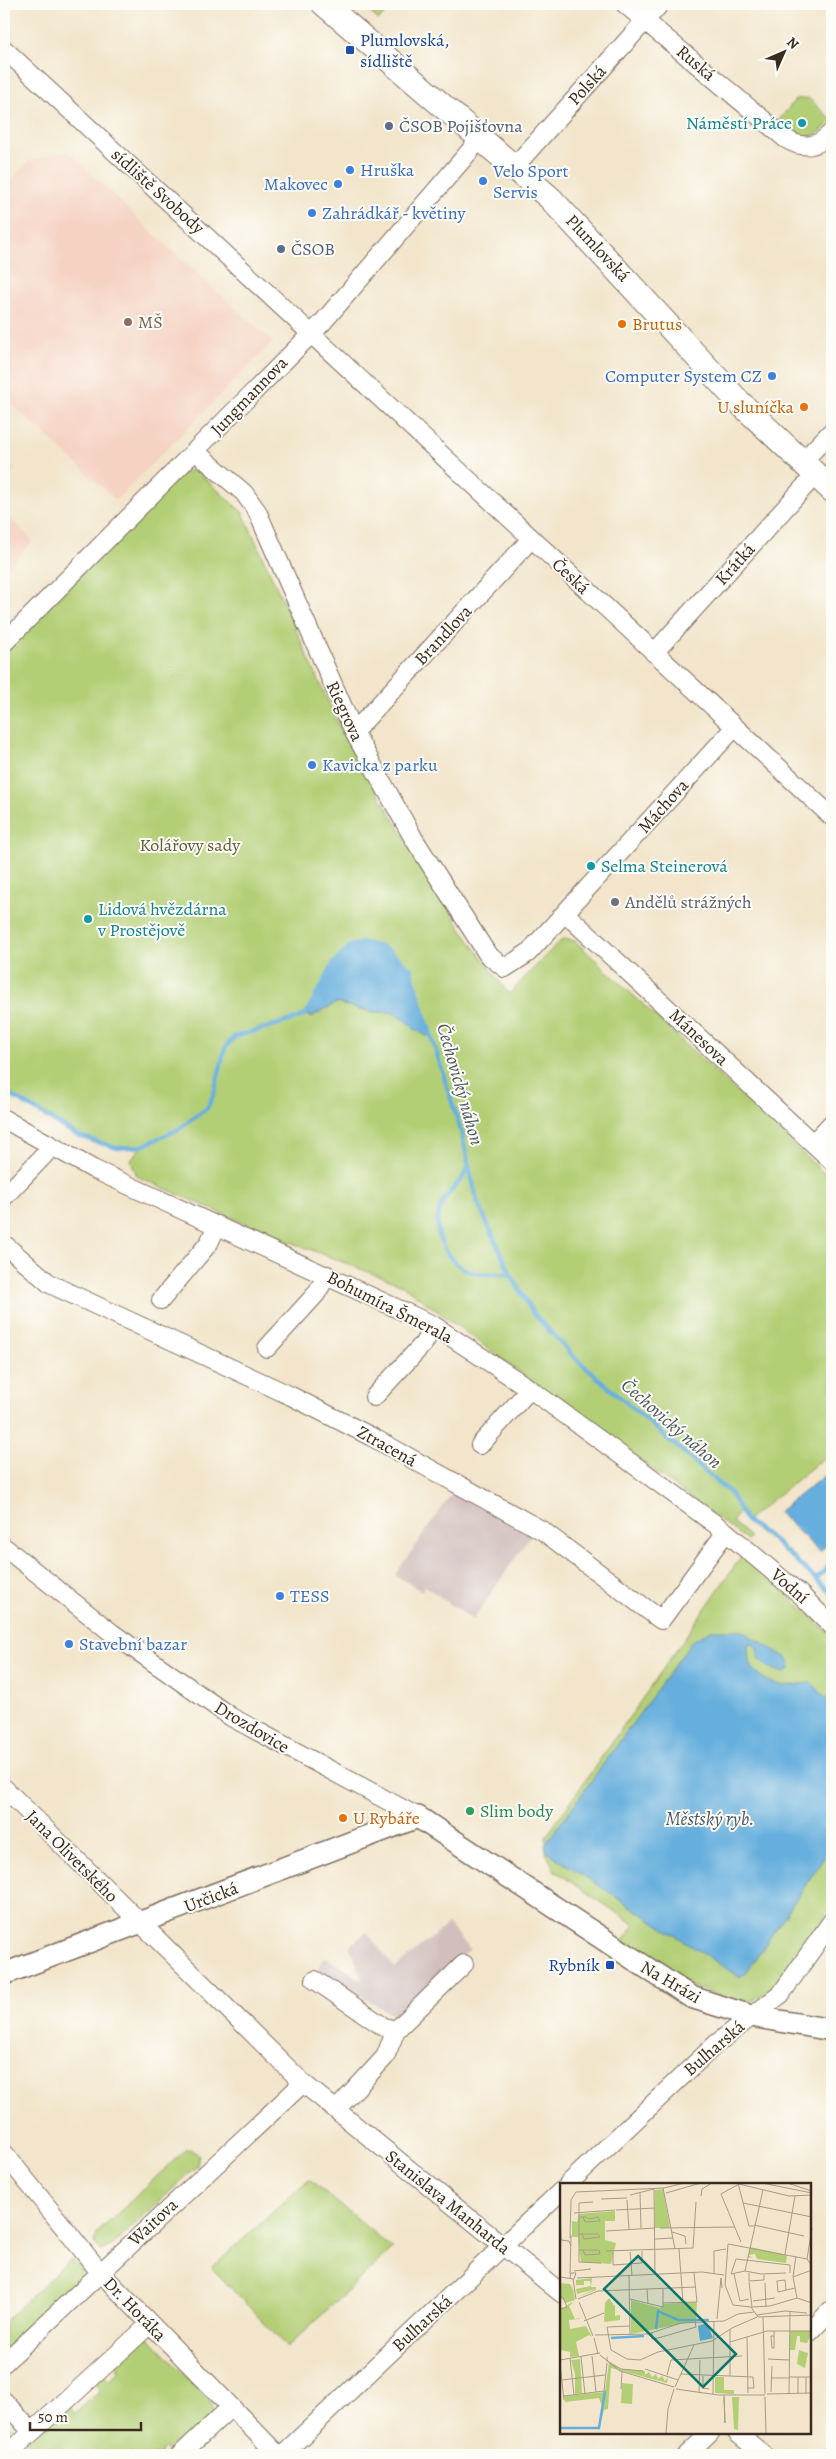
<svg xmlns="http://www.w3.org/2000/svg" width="836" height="2459" font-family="Alegreya,serif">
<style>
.built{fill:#f5d2c2}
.industrial{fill:#d1bfbd}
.green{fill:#b3cf76;stroke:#777c4a;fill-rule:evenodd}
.water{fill:#65aedd;stroke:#506c7e}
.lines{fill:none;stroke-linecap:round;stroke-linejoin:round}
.stream{stroke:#65aedd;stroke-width:4.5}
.minor-casing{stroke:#7b6b5b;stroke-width:20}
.tertiary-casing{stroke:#7b6b5b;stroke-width:24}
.secondary-casing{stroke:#7b6b5b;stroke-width:26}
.minor{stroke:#fff;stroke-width:18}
.tertiary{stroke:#fff;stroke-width:21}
.secondary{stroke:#fff;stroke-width:24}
.transit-dot{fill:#1a4fb4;stroke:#fdfcf7;stroke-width:2}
.culture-dot{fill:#0f9aa8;stroke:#fdfcf7;stroke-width:2}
.service-dot{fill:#5c6f8a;stroke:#fdfcf7;stroke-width:2}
.shop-dot{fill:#3f7fe0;stroke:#fdfcf7;stroke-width:2}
.education-dot{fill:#8d6e63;stroke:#fdfcf7;stroke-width:2}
.food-dot{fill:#e8710a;stroke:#fdfcf7;stroke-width:2}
.worship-dot{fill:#6b7280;stroke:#fdfcf7;stroke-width:2}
.leisure-dot{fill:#2e9e5b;stroke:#fdfcf7;stroke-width:2}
.labels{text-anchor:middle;stroke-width:4;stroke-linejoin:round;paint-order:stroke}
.transit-label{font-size:18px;fill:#164399;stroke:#fdfcf7;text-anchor:start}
.street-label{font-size:18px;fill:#3b2a1e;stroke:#fdfcf7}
.culture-label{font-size:18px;fill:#0d838f;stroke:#fdfcf7;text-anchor:start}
.service-label{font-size:18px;fill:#4e5e75;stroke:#fdfcf7;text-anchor:start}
.shop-label{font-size:18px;fill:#366cbe;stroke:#fdfcf7;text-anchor:start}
.education-label{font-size:18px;fill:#785e54;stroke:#fdfcf7;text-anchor:start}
.food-label{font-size:18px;fill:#c56008;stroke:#fdfcf7;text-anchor:start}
.park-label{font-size:18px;fill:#5f5c38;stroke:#fdfcf7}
.worship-label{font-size:18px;fill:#5b616d;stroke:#fdfcf7;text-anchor:start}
.leisure-label{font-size:18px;fill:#27864d;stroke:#fdfcf7;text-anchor:start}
.water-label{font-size:19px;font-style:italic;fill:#4a5861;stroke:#fdfcf7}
.inset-river{fill:none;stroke:#65aedd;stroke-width:2.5}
.inset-road{fill:none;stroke:#a99a86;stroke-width:1}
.view{fill:#0f766e;fill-opacity:0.15;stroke:#0f766e;stroke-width:2.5}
.inset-edge{fill:none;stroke:#3b2a1e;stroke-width:2.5}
</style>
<rect width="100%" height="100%" fill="#fdfcf7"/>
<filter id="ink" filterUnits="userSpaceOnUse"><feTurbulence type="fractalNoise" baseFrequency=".02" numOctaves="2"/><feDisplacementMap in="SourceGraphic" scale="10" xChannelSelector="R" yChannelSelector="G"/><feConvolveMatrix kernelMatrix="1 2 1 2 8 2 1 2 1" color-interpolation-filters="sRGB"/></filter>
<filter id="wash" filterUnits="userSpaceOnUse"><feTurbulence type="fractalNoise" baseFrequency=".0096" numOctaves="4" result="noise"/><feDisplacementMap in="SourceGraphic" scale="20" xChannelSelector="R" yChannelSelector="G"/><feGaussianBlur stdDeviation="1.12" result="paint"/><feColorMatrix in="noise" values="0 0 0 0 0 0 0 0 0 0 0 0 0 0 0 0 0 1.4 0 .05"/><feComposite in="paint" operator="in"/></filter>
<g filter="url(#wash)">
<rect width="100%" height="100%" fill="#f2e5cb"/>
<path class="built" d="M 68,151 L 142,223 L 273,342 L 116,500 L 4,397 L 4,188 L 29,161 Z
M 4,458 L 15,469 L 4,483 Z
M 4,512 L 33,541 L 6,569 L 4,567 Z"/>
<path class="industrial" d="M 453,1492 L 531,1535 L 473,1620 L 425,1586 L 421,1591 L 395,1575 Z
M 448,1924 L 470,1949 L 397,2013 L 391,2014 L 318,1970 L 325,1957 L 363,1980 L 349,1946 L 367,1932 L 395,1968 Z"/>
<path class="green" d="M 360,4 L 393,4 L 379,20 Z
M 808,98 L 832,120 C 810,145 802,140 776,124 L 796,99 Z
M 194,469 L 243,513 L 345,739 L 461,929 L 509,994 L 558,943 L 564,939 L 575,941 L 832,1181 L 832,1451 L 746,1521 L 740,1511 L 732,1522 L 750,1537 L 747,1540 L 402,1285 L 260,1230 L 141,1178 L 136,1174 L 131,1160 L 137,1151 L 145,1145 C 95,1160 44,1116 4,1091 L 4,652 L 179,476 ZM 350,946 L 427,1035 L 414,1029 L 402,1017 L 391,1012 L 372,1012 L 336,1003 L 311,1017 L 308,1015 L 301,1017 L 306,1014 L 334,963 Z
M 743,1554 L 832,1636 L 832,1906 L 785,1974 L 772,1989 L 754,2000 L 736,2002 L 690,1986 L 622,1942 L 635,1925 L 555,1871 L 546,1853 L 546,1837 Z
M 191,2149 L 199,2155 L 197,2166 L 112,2246 L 101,2251 L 96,2246 L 95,2240 L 98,2232 L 185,2150 Z
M 309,2179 L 393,2249 L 287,2347 L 212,2268 Z
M 73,2260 L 83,2271 C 61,2302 31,2327 4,2352 L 4,2322 L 67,2262 Z
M 148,2337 L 211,2402 L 214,2413 L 173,2455 L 167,2455 L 166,2448 L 161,2452 L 162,2455 L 134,2455 L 131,2452 L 128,2455 L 29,2455 L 18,2450 L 69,2403 L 74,2415 L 99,2391 L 96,2378 L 103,2372 L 108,2381 L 118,2372 L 115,2361 Z
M 6,2422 L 19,2436 L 4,2450 L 4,2424 Z"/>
<path class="water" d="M 363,943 L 389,951 L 410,968 L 431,1034 L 427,1036 L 414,1029 L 402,1017 L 391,1012 L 372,1012 L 336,1003 L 313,1016 L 306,1014 C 321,988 332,951 363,943 Z
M 829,1472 L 832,1476 L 832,1539 L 820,1552 L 778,1512 Z
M 711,1630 L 740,1630 L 787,1658 L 791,1664 L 789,1670 L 783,1673 C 769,1667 757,1665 758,1648 L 749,1642 C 744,1664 758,1680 780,1685 C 789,1687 802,1683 812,1683 C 820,1690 822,1698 832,1702 L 832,1846 L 746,1973 L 739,1977 L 547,1852 L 545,1845 L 692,1641 Z"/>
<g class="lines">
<path class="stream" d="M 4,1091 L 79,1136 L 118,1148 L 142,1146 L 179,1129 L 207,1108 L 214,1094 L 225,1048 L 234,1037 L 296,1019 L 306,1014 L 334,963 L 350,946 L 363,943 L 381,947 L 389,951 L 410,968 L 461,1131 L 477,1201 L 511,1275 L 533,1313 L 574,1357 L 730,1493 L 746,1521 L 772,1539 L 832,1594
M 469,1164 C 466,1179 450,1189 443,1202 C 428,1229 446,1267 476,1273 C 488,1275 500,1273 511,1275
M 816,1579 L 832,1563"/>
</g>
</g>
<g filter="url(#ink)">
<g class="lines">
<g class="minor-casing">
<path id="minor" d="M 625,4 L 786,139 C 804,150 818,147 832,132
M 4,49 L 832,817
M 515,166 L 660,4
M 195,451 L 244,493 L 257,511 L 354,732 L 414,839 L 488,955 L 505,968 L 528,953 L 735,727
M 801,463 L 832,431
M 4,643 L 323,322 L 481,138
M 654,653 L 815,475
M 354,732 L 531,539
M 566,914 L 832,1161
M 4,1119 L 93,1169 L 433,1325 L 530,1389 L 726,1532 L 801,1595 L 832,1626
M 813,1143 L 832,1123
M 4,1197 L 52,1147
M 4,1244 L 50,1284 L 291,1396 L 372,1437 L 543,1531 L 661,1620 L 726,1532
M 161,1300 L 209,1243 L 217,1225
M 267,1348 L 316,1294 L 327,1275
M 374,1397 L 424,1343 L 433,1325
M 480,1445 L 530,1389
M 4,1547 L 112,1633 L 231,1717 L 418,1817
M 4,1788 L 303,2083 L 561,2293
M 315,1980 L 384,2027 L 396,2030
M 336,2110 L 385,2057 L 396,2030 L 464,1964
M 4,2153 L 100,2272 L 278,2455
M 568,2184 L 716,2044 L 781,1994 L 832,1921
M 810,2332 L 832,2309
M 4,2363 L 303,2083
M 4,2401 L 32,2432
M 737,2433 L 764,2455
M 7,2455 L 150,2324
M 180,2455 L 231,2407
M 282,2455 L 561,2191
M 687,2455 L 710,2433"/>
</g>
<g class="tertiary-casing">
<path id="tertiary" d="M 4,1974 L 418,1817 L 691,1997 L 751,2016 L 832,2030"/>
</g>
<g class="secondary-casing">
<path id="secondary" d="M 324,4 L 550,198 L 738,401 L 832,490"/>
</g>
<use href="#minor" class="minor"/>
<use href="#tertiary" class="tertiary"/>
<use href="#secondary" class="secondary"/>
</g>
</g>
<g class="transit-dot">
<rect x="345" y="45" width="10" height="10" rx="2.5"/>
<rect x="605" y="1960" width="10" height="10" rx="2.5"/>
</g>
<g class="culture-dot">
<circle cx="802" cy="123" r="5"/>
<circle cx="591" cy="866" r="5"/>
<circle cx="88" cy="919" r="5"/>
</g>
<g class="service-dot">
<circle cx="389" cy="126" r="5"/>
<circle cx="281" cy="249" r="5"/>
</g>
<g class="shop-dot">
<circle cx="350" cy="170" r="5"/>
<circle cx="483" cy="181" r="5"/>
<circle cx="338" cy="184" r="5"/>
<circle cx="312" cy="213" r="5"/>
<circle cx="772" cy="376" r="5"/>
<circle cx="312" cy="765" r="5"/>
<circle cx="280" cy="1596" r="5"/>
<circle cx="69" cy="1644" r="5"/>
</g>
<circle class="education-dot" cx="128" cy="322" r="5"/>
<g class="food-dot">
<circle cx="622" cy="324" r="5"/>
<circle cx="804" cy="407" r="5"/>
<circle cx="343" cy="1818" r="5"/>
</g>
<circle class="worship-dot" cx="615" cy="902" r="5"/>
<circle class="leisure-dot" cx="470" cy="1811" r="5"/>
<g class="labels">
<g class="transit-label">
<text x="360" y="46">Plumlovská,<tspan x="360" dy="21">sídliště</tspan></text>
<text x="600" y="1971" text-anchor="end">Rybník</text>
</g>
<g class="street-label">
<text transform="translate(696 63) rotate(40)" y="6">Ruská</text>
<text transform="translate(587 85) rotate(-48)" y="6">Polská</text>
<text transform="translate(158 191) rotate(42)" y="6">sídliště Svobody</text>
<text transform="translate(598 248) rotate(47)" y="6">Plumlovská</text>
<text transform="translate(249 396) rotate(-46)" y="6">Jungmannova</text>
<text transform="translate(735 564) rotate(-48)" y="6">Krátká</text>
<text transform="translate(571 576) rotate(43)" y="6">Česká</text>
<text transform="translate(443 635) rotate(-47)" y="6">Brandlova</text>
<text transform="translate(345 711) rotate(65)" y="6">Riegrova</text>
<text transform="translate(663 806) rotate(-48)" y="6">Máchova</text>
<text transform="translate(699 1037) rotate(43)" y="6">Mánesova</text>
<text transform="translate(390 1307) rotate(27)" y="6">Bohumíra Šmerala</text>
<text transform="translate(387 1446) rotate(29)" y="6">Ztracená</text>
<text transform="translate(790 1586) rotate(41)" y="6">Vodní</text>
<text transform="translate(252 1727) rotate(31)" y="6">Drozdovice</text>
<text transform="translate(72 1856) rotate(45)" y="6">Jana Olivetského</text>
<text transform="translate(211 1897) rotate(-21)" y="6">Určická</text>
<text transform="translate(671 1982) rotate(30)" y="6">Na Hrázi</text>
<text transform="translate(714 2048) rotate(-41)" y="6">Bulharská</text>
<text transform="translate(448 2202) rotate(39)" y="6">Stanislava Manharda</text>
<text transform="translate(153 2222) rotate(-43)" y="6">Waitova</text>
<text transform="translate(135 2309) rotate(46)" y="6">Dr. Horáka</text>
<text transform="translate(422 2323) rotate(-43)" y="6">Bulharská</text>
</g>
<g class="culture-label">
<text x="792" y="129" text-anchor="end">Náměstí Práce</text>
<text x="601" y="872">Selma Steinerová</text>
<text x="98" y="915">Lidová hvězdárna<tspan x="98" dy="21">v Prostějově</tspan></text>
</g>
<g class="service-label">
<text x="399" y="132">ČSOB Pojišťovna</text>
<text x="291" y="255">ČSOB</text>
</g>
<g class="shop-label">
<text x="360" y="176">Hruška</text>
<text x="493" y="177">Velo Sport<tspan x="493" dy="21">Servis</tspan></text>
<text x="328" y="190" text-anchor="end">Makovec</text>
<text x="322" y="219">Zahrádkář - květiny</text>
<text x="762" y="382" text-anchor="end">Computer System CZ</text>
<text x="322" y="771">Kavicka z parku</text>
<text x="290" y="1602">TESS</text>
<text x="79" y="1650">Stavební bazar</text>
</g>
<g class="education-label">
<text x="138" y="328">MŠ</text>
</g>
<g class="food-label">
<text x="632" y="330">Brutus</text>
<text x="794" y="413" text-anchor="end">U sluníčka</text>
<text x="353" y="1824">U Rybáře</text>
</g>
<g class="park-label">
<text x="190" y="851">Kolářovy sady</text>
</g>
<g class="worship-label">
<text x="625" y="908">Andělů strážných</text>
</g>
<g class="leisure-label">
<text x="480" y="1817">Slim body</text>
</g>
<g class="water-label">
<text transform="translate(461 1084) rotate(74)" y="7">Čechovický náhon</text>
<text transform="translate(672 1423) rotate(41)" y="7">Čechovický náhon</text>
<text x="710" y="1825">Městský ryb.</text>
</g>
</g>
<g transform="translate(560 2183)">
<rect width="251" height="251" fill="#f2e5cb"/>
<path d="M 103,6 L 110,45 L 95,45 L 95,7 ZM 55,28 L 55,38 L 45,38 L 45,57 L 56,60 L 51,81 L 21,79 L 18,54 L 12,54 L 12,38 L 17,39 L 19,31 ZM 190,64 L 227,72 L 226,80 L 197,76 L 195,71 L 188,72 L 193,75 L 188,74 ZM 32,95 L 31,104 L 36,104 L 36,107 L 18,114 L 35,106 L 17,111 L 16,106 L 31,103 L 30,98 L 24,98 L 24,102 L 16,102 L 16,97 ZM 0,100 L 10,101 L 14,109 L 12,101 L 15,117 L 6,120 L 0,114 ZM 49,115 L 54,122 L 51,123 L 55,122 L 55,133 L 60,132 L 60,137 L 44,139 L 45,120 ZM 71,117 L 100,125 L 104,121 L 137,119 L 136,138 L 71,151 ZM 14,118 L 9,123 L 15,136 L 20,135 L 20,136 L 9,137 L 10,146 L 26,143 L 32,154 L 29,152 L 16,159 L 19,173 L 10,174 L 10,169 L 1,167 L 0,127 ZM 230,148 L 251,148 L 251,168 L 250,154 L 247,160 L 240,159 L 240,153 L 237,153 L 235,167 L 230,167 ZM 239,167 L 248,170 L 245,185 L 237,181 ZM 20,176 L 22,210 L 15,211 L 15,191 L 11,177 ZM 49,179 L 61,186 L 85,188 L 85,192 L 89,189 L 92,194 L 96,191 L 98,196 L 102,193 L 105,198 L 108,194 L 107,200 L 51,185 L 48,226 L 44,227 L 39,246 L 10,245 L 39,245 L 43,226 L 39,215 L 5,219 L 4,213 L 45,209 ZM 155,194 L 164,194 L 164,207 L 174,207 L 174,211 L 155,210 ZM 62,200 L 73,201 L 72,221 L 61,220 ZM 172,214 L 179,214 L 178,247 L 174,246 Z" fill="#b3cf76"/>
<path d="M 147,140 L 153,155 L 140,158 L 138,143 Z" fill="#65aedd"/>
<path class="inset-river" d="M 96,146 L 98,128 L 118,137 L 149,137M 51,155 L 84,153M 0,245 L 39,245 L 45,208"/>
<path class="inset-road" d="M 178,0 L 189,43 L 194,43M 202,0 L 252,10M 227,0 L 252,8M 103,5 L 115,66M 80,10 L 81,45M 106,10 L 141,0M 161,11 L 179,1 L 229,13 L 252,12M 161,11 L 181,59M 70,12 L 94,6 L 95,92M 141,13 L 142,6 L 152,0M 41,16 L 67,15M 0,17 L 1,57 L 9,58 L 11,63M 67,17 L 69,46M 183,20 L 252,34M 56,27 L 95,25M 19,29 L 19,79 L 41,80M 19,29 L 19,20 L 33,19M 14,30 L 55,27M 18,34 L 26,34 L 29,36 L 38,34 L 40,38 L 25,39 L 23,34M 194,42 L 244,53M 100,45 L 175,44M 46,48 L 95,45M 112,49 L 125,53 L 126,61M 19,51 L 38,51 L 40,54 L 24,56 L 22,51M 10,55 L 11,17 L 16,9 L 104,5 L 124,0M 95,56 L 113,55M 168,61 L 165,102 L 173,122 L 191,124 L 198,134 L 252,132M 168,61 L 247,76 L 252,83M 119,66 L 123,119M 19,67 L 39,67 L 40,71 L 25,72 L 23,67M 46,68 L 133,65 L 136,19M 53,69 L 53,82 L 82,80 L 82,68M 70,69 L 72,92M 225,71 L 235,13M 236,73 L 233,94 L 252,87M 247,76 L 252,45M 14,88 L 31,86M 185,88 L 171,91 L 176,76 L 230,82 L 230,90M 185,88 L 203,7M 185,88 L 201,91 L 226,90M 154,90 L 154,68 L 166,66M 189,90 L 189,98 L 204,97 L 204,92M 10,91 L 11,52M 174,91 L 180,118 L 189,116M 69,92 L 70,152M 0,94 L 14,96 L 16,90 L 11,90 L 10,95M 233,94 L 237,115M 17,95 L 142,89 L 164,92M 13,96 L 16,116M 189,99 L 192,124 L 210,123 L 237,115 L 252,120M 205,100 L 206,124M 87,106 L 88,121M 226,107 L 225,97 L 217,98 L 218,109 L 235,105M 0,114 L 3,114 L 7,124 L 0,126M 18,116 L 38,108 L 136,104M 70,116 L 103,124 L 103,106M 193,118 L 215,115M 19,119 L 33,153M 103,120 L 137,119 L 134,90M 197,132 L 225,128 L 247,130M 203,134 L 205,211M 157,136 L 161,95 L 162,105M 24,138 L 44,130M 170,146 L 170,193M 92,150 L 92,156 L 98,155 L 136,144 L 135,138M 35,152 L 88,151 L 121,140 L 164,138 L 178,131 L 194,129M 214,153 L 211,153 L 212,165 L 214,165 L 214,148M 187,154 L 188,210M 34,155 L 38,171M 170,159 L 207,148 L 252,148M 51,167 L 67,176 L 80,177 L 98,169 L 152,158 L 172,145 L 197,134M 51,167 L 47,144 L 70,143M 40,172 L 60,188 L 114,204M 32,173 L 36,209M 21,174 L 25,211M 47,174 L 47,178 L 61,186 L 83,188M 10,175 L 14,212M 208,176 L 229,177M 0,177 L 40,170M 0,181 L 4,217M 85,186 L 118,197M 121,191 L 193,194 L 194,205 L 187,205M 107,192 L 111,177 L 182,173M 143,193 L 143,205 L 149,206M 229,194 L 252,194M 238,194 L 238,210M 246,194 L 246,210M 211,195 L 229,195M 2,197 L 45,192M 115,204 L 134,162M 61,206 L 62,189M 116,206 L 158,212 L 205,212M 211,209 L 212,183M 139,210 L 140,177M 153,211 L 154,139M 207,211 L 252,210M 229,211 L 230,129M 4,213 L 44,208 L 47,180M 205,214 L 206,251M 164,215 L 165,240 L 164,212M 106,251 L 108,226 L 114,206"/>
<path class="view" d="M 78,73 L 176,171 L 143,204 L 44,106 Z"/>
<rect width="251" height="251" class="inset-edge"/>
</g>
<rect width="836" height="2459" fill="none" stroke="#fdfcf7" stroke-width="20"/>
<g transform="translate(784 52) rotate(45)" stroke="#fdfcf7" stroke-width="4" paint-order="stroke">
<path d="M0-4L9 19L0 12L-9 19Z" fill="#3b2a1e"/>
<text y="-8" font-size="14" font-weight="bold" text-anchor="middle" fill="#3b2a1e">N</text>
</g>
<path d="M30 2422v8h111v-8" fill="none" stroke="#3b2a1e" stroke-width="2.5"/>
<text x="38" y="2422" font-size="15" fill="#3b2a1e" stroke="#fdfcf7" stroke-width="4" paint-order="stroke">50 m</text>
</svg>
